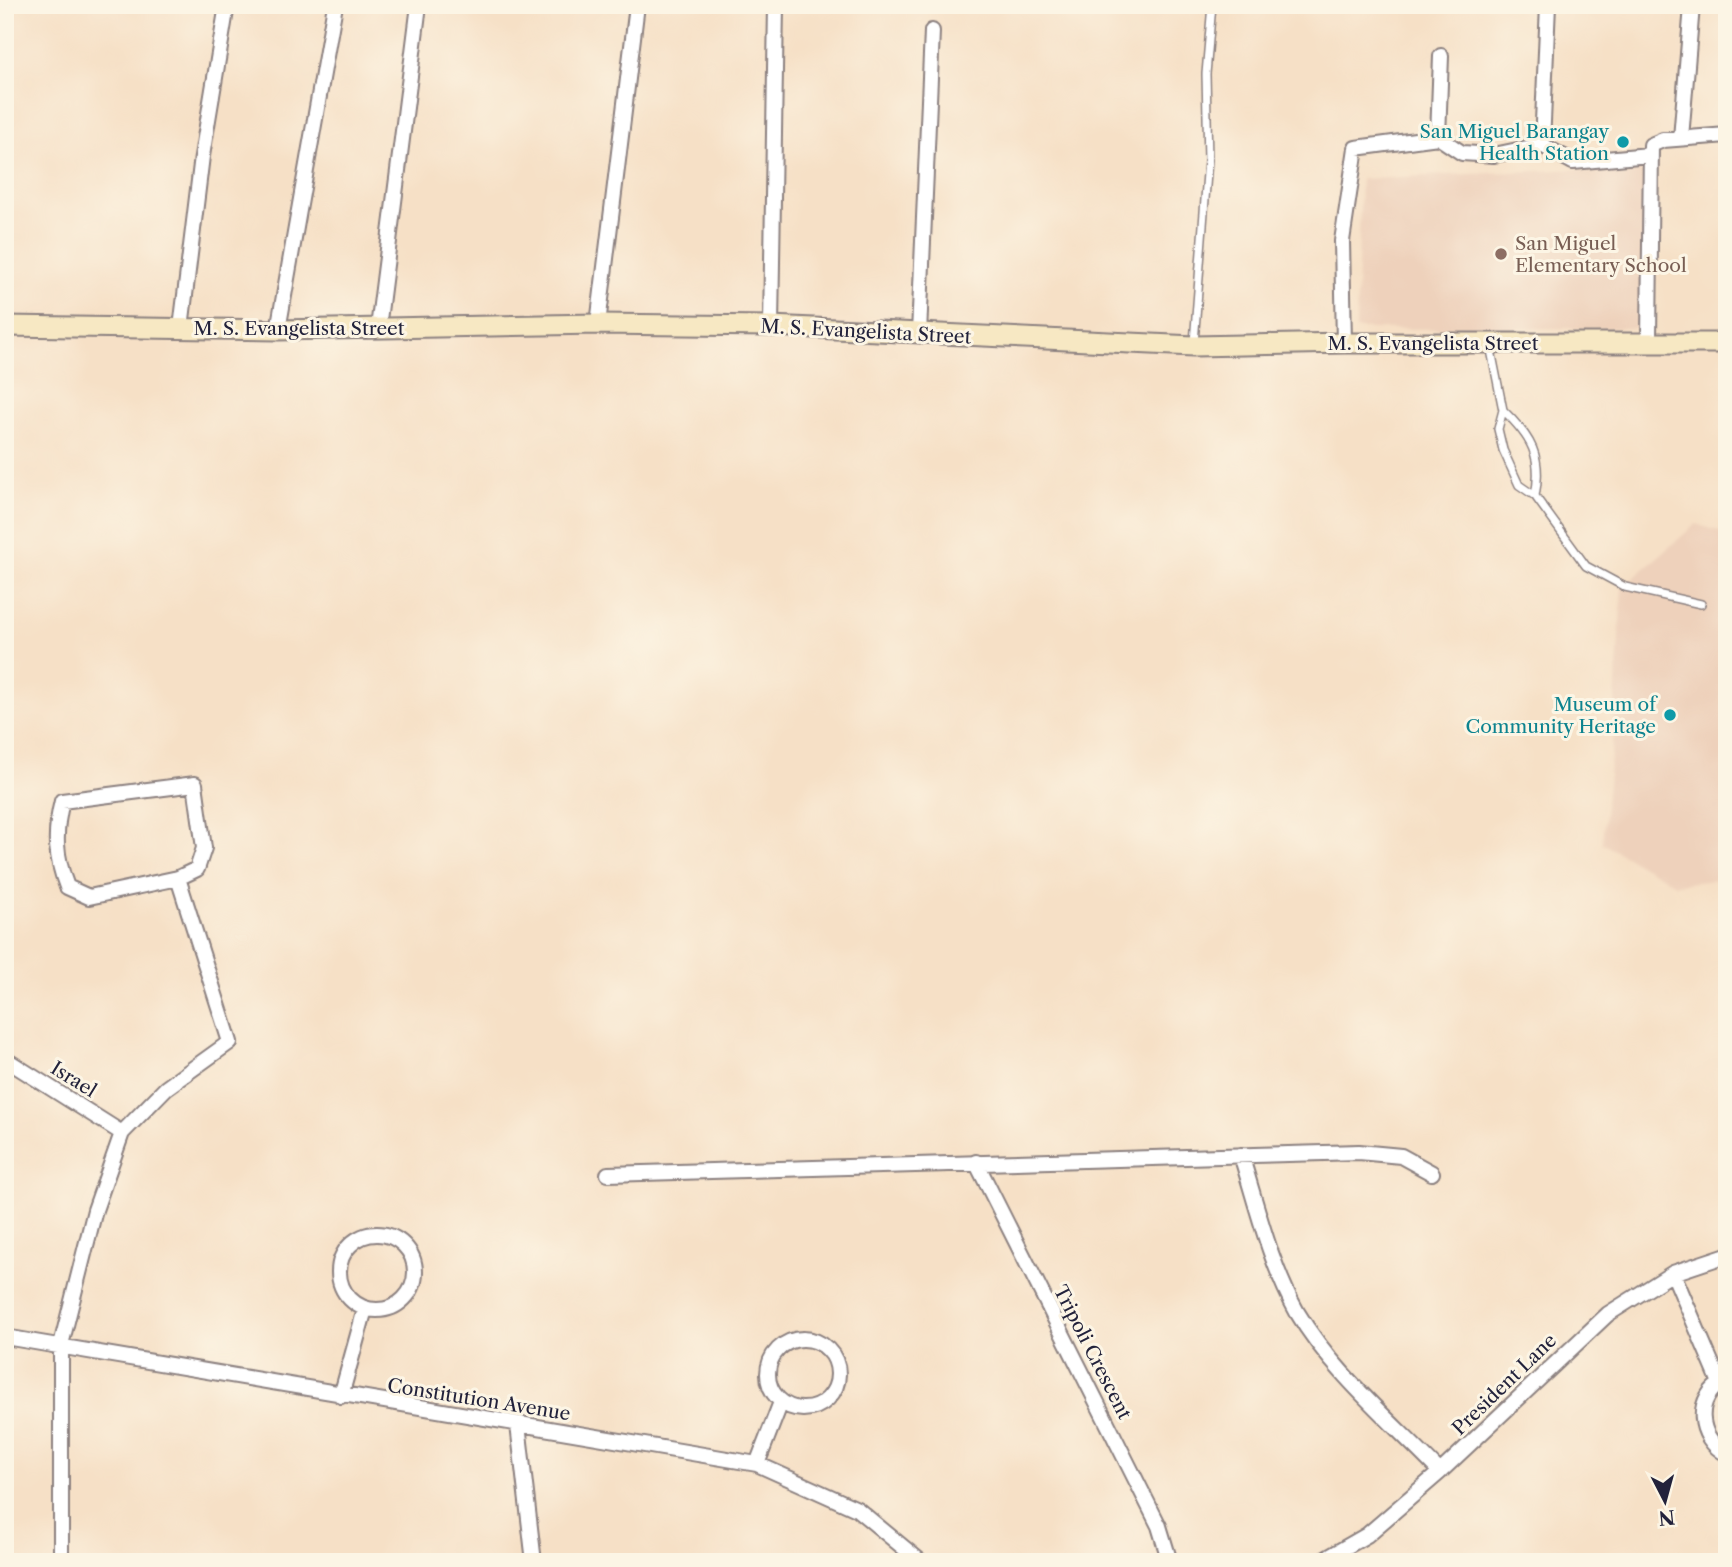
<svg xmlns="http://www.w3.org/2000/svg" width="1732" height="1567" font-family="'Libre Caslon Text',serif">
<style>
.built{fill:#eed1bb}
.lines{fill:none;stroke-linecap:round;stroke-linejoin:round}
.lane-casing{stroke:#8c8180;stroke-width:10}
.street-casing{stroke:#8c8180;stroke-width:18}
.secondary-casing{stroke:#8c8180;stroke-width:23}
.lane{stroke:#fff;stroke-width:7}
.street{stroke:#fff;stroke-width:14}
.secondary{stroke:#f7e8c3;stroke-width:19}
.culture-dot{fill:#0f9aa8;stroke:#fcf5e5;stroke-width:2.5}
.education-dot{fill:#8d6e63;stroke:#fcf5e5;stroke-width:2.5}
.labels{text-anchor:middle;stroke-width:6;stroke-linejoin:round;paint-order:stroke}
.culture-label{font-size:19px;fill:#0d838f;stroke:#fcf5e5;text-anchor:end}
.education-label{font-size:19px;fill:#785e54;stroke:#fcf5e5;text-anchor:start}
.street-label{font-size:19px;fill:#22223b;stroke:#fcf5e5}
</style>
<rect width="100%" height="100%" fill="#fcf5e5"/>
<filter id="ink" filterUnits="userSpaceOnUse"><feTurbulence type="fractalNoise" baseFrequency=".0143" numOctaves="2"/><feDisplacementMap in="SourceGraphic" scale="14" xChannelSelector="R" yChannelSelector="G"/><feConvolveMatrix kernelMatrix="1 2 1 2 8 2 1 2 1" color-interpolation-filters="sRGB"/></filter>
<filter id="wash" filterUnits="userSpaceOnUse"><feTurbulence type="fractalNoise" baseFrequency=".00686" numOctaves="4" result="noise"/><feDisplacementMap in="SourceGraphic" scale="28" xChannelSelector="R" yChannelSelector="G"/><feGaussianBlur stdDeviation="1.57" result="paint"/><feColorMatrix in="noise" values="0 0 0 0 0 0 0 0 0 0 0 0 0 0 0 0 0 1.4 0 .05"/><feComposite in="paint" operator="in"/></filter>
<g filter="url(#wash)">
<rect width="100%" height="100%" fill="#f6e0c6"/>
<path class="built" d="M 1645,166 L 1645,328 L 1356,329 L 1361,179 Z
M 1696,524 L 1727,534 L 1727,879 L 1675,884 L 1602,843 L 1613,736 L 1622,588 Z"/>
</g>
<g filter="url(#ink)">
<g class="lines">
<g class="lane-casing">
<path id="lane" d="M 1194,343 L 1208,160 L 1206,74 L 1212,5
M 1490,345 L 1503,410 L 1498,429 L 1503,450 L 1519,485 L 1535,496 L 1586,566 L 1625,587 L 1701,604
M 1503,410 C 1531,437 1543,456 1535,496"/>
</g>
<g class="street-casing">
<path id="street" d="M 1548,5 L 1542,145 L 1573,162 L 1649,155
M 1438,137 L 1441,56
M 1681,138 L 1692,6
M 598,324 L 637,5
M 771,326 L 776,5
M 181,328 L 202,156 L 227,5
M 378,328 L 419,5
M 278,330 L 335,5
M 919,334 L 932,31
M 1649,341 L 1651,145 L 1663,140 L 1727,135
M 1344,343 L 1342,241 L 1356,148 L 1438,137 L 1462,153 L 1494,155 L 1542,145
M 195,784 L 204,848 L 197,869 L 178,878 L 89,897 L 67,887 C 55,856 54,833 62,801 Z
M 5,1059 L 122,1133
M 1241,1155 C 1257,1206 1270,1264 1297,1312 C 1333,1373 1391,1421 1440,1472
M 976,1162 L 1159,1526 L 1170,1562
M 608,1174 L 1359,1152 L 1401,1156 L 1432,1173
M339 1272a38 38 0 1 1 76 0a38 38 0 1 1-76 0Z
M 1673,1273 L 1720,1383
M 5,1337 L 757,1464 L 857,1509 L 921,1562
M768 1374a35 35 0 1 1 70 0a35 35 0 1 1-70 0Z
M 1725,1381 C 1693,1396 1697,1439 1727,1454
M 341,1396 L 365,1309
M 518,1425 L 534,1562
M 757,1464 L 781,1402
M 61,1562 L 61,1345 L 95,1210 L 122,1133 L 166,1088 L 230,1042 L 178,878
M 1320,1562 L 1367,1535 L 1440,1472 L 1608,1314 L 1673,1273 L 1727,1255"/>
</g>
<g class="secondary-casing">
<path id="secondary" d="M 5,326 L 278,330 L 598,324 L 771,326 L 1194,346 L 1344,343 L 1727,343"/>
</g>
<use href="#lane" class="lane"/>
<use href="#street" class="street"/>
<use href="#secondary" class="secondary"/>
</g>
</g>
<g class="culture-dot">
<circle cx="1623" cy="142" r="7"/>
<circle cx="1670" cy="715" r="7"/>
</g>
<circle class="education-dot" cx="1501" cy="254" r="7"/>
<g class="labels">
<g class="culture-label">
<text x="1609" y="138">San Miguel Barangay<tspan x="1609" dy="22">Health Station</tspan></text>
<text x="1656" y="711">Museum of<tspan x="1656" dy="22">Community Heritage</tspan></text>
</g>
<g class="education-label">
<text x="1515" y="250">San Miguel<tspan x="1515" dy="22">Elementary School</tspan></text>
</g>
<g class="street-label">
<text x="299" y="335">M. S. Evangelista Street</text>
<text transform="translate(866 331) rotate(3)" y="7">M. S. Evangelista Street</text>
<text x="1433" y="350">M. S. Evangelista Street</text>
<text transform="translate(74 1079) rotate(32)" y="7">Israel</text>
<text transform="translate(1093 1352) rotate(63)" y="7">Tripoli Crescent</text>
<text transform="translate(1504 1384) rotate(-44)" y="7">President Lane</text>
<text transform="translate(479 1399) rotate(9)" y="7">Constitution Avenue</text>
</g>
</g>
<rect width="1732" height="1567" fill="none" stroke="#fcf5e5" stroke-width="28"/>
<g transform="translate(1665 1501) rotate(174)" stroke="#fcf5e5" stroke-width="5" paint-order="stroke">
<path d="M0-5L12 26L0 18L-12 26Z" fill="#22223b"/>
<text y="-10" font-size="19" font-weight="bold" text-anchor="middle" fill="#22223b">N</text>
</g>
</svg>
